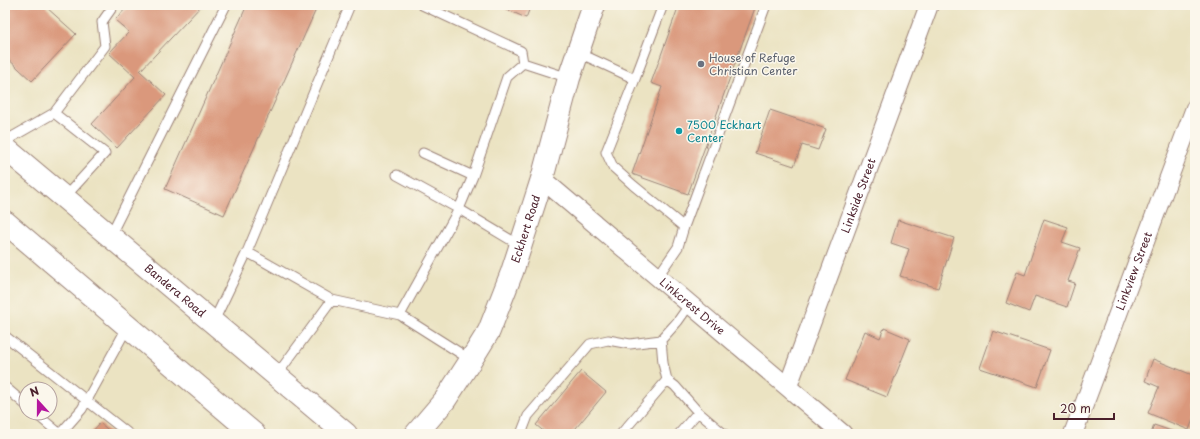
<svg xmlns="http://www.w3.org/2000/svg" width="1200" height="439" font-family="'Playpen Sans',sans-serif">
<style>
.building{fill:#da987b}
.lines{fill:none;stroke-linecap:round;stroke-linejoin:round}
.lane-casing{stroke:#9a8176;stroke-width:11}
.street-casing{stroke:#9a8176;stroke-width:20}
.secondary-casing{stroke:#9a8176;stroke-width:24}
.primary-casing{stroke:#9a8176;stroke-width:24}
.lane{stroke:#fff;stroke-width:9}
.street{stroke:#fff;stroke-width:18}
.secondary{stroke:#fff;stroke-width:22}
.primary{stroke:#fff;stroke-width:22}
.worship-dot{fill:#6b7280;stroke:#fbf7ec;stroke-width:1.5}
.culture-dot{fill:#0f9aa8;stroke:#fbf7ec;stroke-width:1.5}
.labels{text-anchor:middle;stroke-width:3;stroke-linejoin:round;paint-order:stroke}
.worship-label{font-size:11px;fill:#5b616d;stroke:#fbf7ec;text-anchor:start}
.culture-label{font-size:11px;fill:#0d838f;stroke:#fbf7ec;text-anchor:start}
.street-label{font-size:11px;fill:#4a1f2b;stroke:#fbf7ec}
</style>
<rect width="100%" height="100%" fill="#fbf7ec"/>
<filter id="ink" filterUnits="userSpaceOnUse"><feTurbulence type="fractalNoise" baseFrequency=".025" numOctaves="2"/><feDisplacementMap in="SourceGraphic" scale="8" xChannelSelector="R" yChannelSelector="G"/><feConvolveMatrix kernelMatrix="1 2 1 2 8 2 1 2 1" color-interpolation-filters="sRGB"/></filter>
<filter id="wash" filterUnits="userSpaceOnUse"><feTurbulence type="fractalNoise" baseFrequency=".012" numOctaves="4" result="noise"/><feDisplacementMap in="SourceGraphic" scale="16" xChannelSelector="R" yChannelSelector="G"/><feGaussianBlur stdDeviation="0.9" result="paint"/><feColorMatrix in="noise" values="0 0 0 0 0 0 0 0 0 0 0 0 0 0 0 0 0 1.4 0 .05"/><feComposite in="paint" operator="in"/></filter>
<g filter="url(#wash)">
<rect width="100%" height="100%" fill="#ebe3c2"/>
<g id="blocks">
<path class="building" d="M 5,5 L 48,5 L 46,7 L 76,34 L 32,81 L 5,56 Z
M 129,5 L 202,5 L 140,71 L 166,95 L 117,148 L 92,124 L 135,77 L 109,53 L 129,32 L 115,20 Z
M 247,5 L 318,5 L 224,215 L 165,189 Z
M 497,5 L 531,5 L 526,18 Z
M 679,5 L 756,5 L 688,194 L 632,174 L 662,87 L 651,83 Z
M 770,110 L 826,129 L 818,150 L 802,145 L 794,166 L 755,153 Z
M 1044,219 L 1068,227 L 1062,242 L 1080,248 L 1068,281 L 1075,283 L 1067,307 L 1035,296 L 1029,312 L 1006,303 L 1017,272 L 1025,275 Z
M 898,220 L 954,238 L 938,288 L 900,276 L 909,249 L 891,243 Z
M 884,328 L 910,339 L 887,397 L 845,380 L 865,331 L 880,338 Z
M 993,331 L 1050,350 L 1037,387 L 980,368 Z
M 1153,359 L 1195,376 L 1195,414 L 1189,430 L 1148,413 L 1159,387 L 1145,381 Z
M 581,371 L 606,392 L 571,434 L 547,434 L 536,425 Z
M 100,423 L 113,434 L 90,434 Z
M 1154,425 L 1180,434 L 1151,434 Z"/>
</g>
</g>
<g filter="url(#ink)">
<use href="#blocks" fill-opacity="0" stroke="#9a8176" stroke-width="1"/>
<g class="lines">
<g class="lane-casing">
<path id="lane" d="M 422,5 L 521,51 L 523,63 L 569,78
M 577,52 L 635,79 L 606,152 L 613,167 L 633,185 L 684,227 L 678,247 L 658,276
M 635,79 L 663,5
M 54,113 L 105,153 L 64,198
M 5,141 L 54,113 L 105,46 L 102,22 L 114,5
M 423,153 L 473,176
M 397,175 L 459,209 L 473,176 L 507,77 L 523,63
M 684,227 L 766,5
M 110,236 L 226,5
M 247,252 L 332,300 L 276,376
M 332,300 L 400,315
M 213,323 L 247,252 L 350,5
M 5,336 L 129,434
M 661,340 L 663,363 L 667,380 L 675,386 L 698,412 L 724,434
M 471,360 L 400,315 L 459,209 L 521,246
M 5,387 L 26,405
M 35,413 L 60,434
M 60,434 L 82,409 L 128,326
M 521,434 L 528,416 L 590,344 L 608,340 L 630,344 L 661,340 L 678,321 L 690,304
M 621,434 L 667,380
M 679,434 L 698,412"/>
</g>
<g class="street-casing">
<g id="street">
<path id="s1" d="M 542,179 L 843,434"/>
<path id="s2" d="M 788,386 L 929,5"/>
<path id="s3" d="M 1073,434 L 1195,108"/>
</g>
</g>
<g class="secondary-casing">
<g id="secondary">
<path id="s4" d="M 416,434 L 445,400 L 471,360 L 489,331 L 512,272 L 535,201 L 542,179 L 569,78 L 594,5"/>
</g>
</g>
<g class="primary-casing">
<g id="primary">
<path id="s5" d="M 5,148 L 346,434"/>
<path d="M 5,222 L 254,434"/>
</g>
</g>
<use href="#lane" class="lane"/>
<use href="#street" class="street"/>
<use href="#secondary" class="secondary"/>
<use href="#primary" class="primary"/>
</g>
</g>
<circle class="worship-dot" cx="701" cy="64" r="4"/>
<circle class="culture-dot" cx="679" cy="131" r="4"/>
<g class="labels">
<g class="worship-label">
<text x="709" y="62">House of Refuge<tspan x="709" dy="13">Christian Center</tspan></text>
</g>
<g class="culture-label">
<text x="687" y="129">7500 Eckhart<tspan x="687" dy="13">Center</tspan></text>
</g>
<g class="street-label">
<text dy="4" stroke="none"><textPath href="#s2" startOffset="203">Linkside Street</textPath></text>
<text dy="4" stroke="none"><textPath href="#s4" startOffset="235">Eckhert Road</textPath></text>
<text dy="4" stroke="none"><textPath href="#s3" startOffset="174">Linkview Street</textPath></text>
<text dy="4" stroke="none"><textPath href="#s5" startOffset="222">Bandera Road</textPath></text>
<text dy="4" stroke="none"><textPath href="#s1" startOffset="197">Linkcrest Drive</textPath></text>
</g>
</g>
<rect width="1200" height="439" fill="none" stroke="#fbf7ec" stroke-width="20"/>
<g transform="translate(38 401) rotate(339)"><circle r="19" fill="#fbf7ec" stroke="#b4a19f"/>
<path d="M0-3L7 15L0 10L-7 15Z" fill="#b5179e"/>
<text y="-6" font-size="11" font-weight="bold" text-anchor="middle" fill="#4a1f2b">N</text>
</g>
<path d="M1054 413v6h60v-6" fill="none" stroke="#4a1f2b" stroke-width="2"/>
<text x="1060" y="413" font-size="12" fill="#4a1f2b" stroke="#fbf7ec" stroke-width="3" paint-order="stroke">20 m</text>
</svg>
